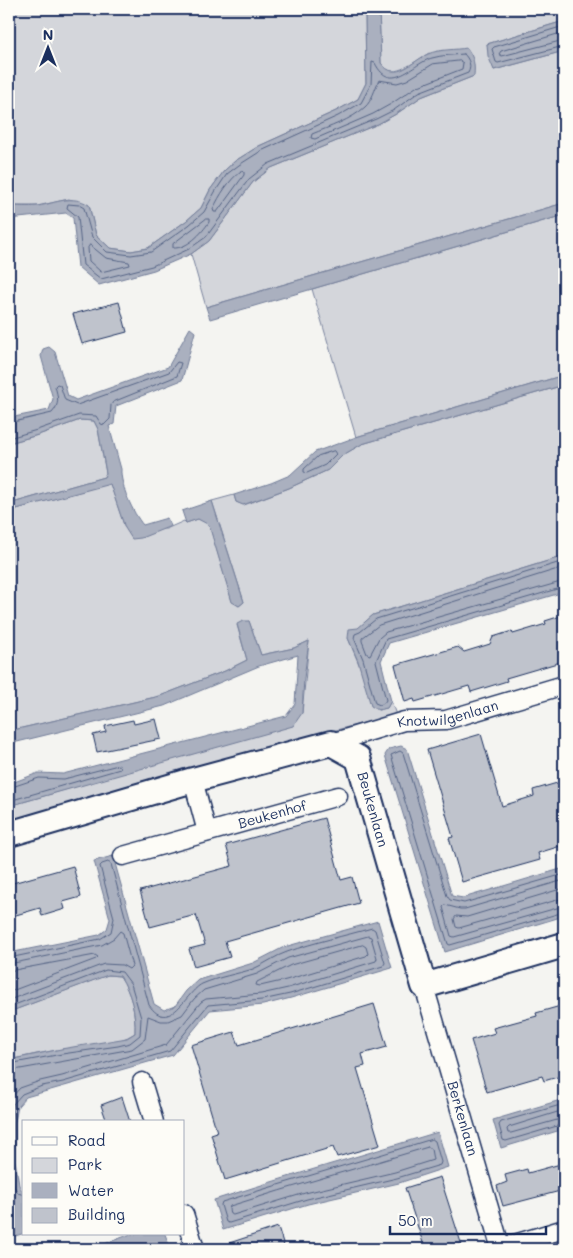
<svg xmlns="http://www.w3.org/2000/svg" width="573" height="1258" font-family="Mali,sans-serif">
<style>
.green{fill:#d4d6db;stroke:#78829c}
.water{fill:#aab0bf;stroke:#717c98}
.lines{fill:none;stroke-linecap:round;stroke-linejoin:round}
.shore{stroke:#546385;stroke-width:1}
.building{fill:#bfc3cc;stroke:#1b2f5e}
.street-casing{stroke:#1b2f5e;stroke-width:21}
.secondary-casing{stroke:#1b2f5e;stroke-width:28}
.street{stroke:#fdfcf7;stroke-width:18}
.secondary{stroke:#fdfcf7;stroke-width:24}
.labels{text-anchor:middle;stroke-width:5;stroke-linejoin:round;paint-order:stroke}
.street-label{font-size:14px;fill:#1b2f5e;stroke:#fdfcf7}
</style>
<rect width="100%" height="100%" fill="#f4f4f1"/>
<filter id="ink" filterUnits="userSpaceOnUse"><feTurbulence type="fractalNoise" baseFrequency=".02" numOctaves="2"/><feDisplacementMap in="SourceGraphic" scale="10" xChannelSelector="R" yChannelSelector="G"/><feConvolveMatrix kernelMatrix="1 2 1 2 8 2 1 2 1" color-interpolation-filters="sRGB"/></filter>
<g filter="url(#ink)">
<path class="green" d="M 9,9 L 365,9 L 366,83 L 358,99 L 336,111 L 259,146 L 235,161 L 224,171 L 210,190 L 201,208 L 186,221 L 148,248 L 131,251 L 110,248 L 96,235 L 89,205 L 69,199 L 37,206 L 9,206 Z
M 379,9 L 564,9 L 564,21 L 487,44 L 494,70 L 564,51 L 564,203 L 206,307 L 191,254 L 209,241 L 253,182 L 271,168 L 378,124 L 396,114 L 421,97 L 474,76 L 429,53 C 419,59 396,77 386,69 C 383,68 382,65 381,63 Z
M 564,215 L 564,375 L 356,437 L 312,289 Z
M 564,385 L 564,556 L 373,615 L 348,638 L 378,710 L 387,708 L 391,701 L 396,715 L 328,732 L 9,821 L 9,806 L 68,789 L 302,713 L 309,641 L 294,648 L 261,655 L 249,621 L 237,625 L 247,660 L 225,671 L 160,696 L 9,731 L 9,511 L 110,483 L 125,528 L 166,529 L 184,521 L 186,523 L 198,519 L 209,524 L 232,601 L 239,606 L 244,602 L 212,501 L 234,495 L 236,502 L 244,505 L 289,488 L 328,470 L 343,455 L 362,444 Z
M 80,420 L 94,421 L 98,429 L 106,473 L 104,477 L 9,504 L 9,443 L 38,435 Z
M 107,975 L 120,976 C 131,993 136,1013 135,1033 C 116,1046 86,1045 63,1049 C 45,1052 27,1056 9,1060 L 9,1012 Z"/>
<path class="water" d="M 365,9 L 379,9 L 381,63 C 396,83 412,61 428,54 C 439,49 455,50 467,48 C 474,58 475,64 474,76 L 421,97 L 396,114 L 378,124 L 271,168 L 253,182 L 209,241 L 191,254 L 154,270 L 99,285 L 78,267 L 73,218 L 66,213 L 9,219 L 9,206 C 18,206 28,207 38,206 C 56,203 72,194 89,205 L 96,235 L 110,248 L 131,251 L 148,248 L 186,221 L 201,208 L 210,190 L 224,171 L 235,161 L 259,146 L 336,111 L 358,99 L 366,83 Z
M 564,21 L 564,51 L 494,70 L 488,56 L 487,44 Z
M 564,203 L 564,215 L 210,319 L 206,307 Z
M 190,328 L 195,332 L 182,380 L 116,406 L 114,424 L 109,426 L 121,469 C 120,485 133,513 143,525 L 167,518 L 171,526 L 141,538 L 132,539 L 125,528 L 110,484 L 9,511 L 9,504 L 104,477 L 106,473 L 98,429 L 94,421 L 80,420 L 38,435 L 9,443 L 9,418 L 49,410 L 53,399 L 41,356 L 43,349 L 49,347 L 55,352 L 68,396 L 76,400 L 168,367 Z
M 564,375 L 564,385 L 362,444 L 343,455 L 328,470 L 289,488 L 243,505 L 236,502 L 234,495 L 271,483 L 290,475 L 315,452 L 356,437 Z
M 212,501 L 244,602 L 239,606 L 232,602 L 209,525 L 198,519 L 186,523 L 182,511 Z
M 564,556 L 564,592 L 389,643 L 381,661 L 391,701 L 387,708 L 378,710 L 371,706 L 358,661 L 348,638 L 349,629 L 358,628 L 373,615 Z
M 243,621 L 249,621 L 261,655 L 294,648 L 309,641 L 304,678 L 302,713 L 293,726 L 9,806 L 9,784 L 38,773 L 63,774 L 286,716 L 295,704 L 298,655 L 259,666 L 164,706 L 9,744 L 9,731 L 160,696 L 225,671 L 247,660 L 237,624 Z
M 401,746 L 407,749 L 452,896 L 463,898 L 564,868 L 564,916 L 445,952 L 385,755 L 389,749 Z
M 113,856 L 154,1004 L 164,1010 L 175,1006 L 186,991 L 198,980 L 253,963 L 284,947 L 378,921 L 392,968 L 291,998 L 263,1005 L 210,1010 L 173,1055 L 26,1097 L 18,1106 L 15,1122 L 15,1160 L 19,1185 L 24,1195 L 24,1230 L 22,1234 L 15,1236 L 9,1227 L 9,1060 L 61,1049 L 127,1038 L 135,1033 C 136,1013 131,993 120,976 L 108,975 L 9,1012 L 9,953 L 99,935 L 107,929 L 110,919 L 94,861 Z
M 564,1099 L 564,1129 L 501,1148 L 493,1120 Z
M 438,1132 L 448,1167 L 399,1183 L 308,1204 L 223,1230 L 214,1200 C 288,1176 363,1155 438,1132 Z
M 131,1234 L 165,1234 L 170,1248 L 166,1249 L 91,1249 Z"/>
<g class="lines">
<path class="shore" d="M 564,26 L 494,47 L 492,49 L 496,62 L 498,63 L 564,46
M 564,32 L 501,51 L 499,54 L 502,56 L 564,40
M 464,54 C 469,59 472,66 468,73 L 419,92 L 394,110 L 376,119 L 268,164 L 249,179 L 206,237 L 189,249 L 152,266 L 101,279 L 83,265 L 78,217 L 67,208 L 68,204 L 79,205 L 84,208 L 92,237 L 107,252 L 131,255 L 151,252 L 189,225 L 204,212 L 215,192 L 227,174 L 239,165 L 261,151 L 338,116 L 361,103 L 371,84 L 372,62 L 375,63 C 391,95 413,63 432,58 C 442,55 454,55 464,54 Z
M 460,61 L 463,63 L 462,69 L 416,87 L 391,104 L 373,114 L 315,139 L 311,138 L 312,134 C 329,127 351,120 365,107 C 372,101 375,88 379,80 L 397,83 L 407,80 L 433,64 Z
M 241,171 L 244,172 L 244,175 L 217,212 L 214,212 L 213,209 C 220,195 228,181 241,171 Z
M 206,219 L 209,219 L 209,222 C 202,233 187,249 173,248 L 173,244 Z
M 90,245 L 106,258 L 129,262 L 130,265 L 101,272 L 89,261 L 88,248 Z
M 9,423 L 52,413 C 60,404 58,397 55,386 L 57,384 L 60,385 L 65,400 L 77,405 L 169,372 L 177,362 L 181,363 L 177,376 L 113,402 L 111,405 L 110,419 L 104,425 L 101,424 L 96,416 L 79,415 L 37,430 L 9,438
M 334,451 L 336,454 L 325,465 L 307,473 L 304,472 L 304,469 L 318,456 Z
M 564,561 L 376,619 L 360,632 L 355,634 L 354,638 L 363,659 L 375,703 L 380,705 L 384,703 L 386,700 L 376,661 L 386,639 L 564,587
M 564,567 L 379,625 L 362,638 L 362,641 L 367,654 L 370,655 L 379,638 L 386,632 L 564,581
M 9,788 L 39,778 L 64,779 L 118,765 L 121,767 L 120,769 L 9,801
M 564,874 L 464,903 L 450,900 L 447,896 L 403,753 L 400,751 L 391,755 L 448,944 L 450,945 L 564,912
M 564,880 L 465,909 L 460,909 L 445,905 L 443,907 L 451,936 L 454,937 L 564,906
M 564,888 L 467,917 L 456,916 L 454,919 L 456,927 L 459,928 L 564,898
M 363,945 L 366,947 L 368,954 L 366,956 L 286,980 L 260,986 L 256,985 L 257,982 L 291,965 Z
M 9,958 L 100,939 L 111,932 L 114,918 L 100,866 L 102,864 L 108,862 L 111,864 L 149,1005 C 170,1035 186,992 202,984 C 218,977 237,974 253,969 C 265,964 275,956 287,952 C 315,942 344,936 372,928 L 375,930 L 385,963 L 383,966 L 290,994 L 262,1000 L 208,1005 L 170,1051 L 63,1082 L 42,1086 L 22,1094 L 13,1104 L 10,1122 L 10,1160 L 14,1186 L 18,1193 L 24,1195
M 9,964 L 102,945 L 114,938 L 120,931 L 123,933 L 132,966 L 129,969 L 122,965 L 104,964 L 9,1000
M 9,971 L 95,955 L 98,957 L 96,959 L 9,992
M 9,1007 L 106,970 L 122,972 L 131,984 L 141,1018 L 140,1035 L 130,1043 L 118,1046 L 62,1054 L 9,1064
M 9,1071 L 132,1049 L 145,1039 L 148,1016 L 161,1021 L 168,1021 L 182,1015 L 194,999 L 204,990 L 257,974 L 288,958 L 368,936 L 371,937 L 377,958 L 376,961 L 288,988 L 261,994 L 206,999 L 201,1002 L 166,1045 L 62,1076 L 40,1081 L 20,1088 L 9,1100
M 564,1104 L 501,1122 L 499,1125 L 503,1140 L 506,1141 L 564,1124
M 564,1110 L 509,1127 L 507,1129 L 508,1133 L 511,1133 L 564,1118
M 432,1139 L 435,1141 L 441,1162 L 440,1165 L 397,1178 L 307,1199 L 229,1223 L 226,1222 L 221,1205 L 222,1202 C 292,1180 362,1161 432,1139 Z
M 428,1147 L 431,1149 L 433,1160 L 395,1172 L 305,1193 L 233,1215 L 230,1214 L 229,1209 L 230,1206 C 296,1185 362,1167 428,1147 Z"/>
</g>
<path class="building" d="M 119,302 L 127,332 L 82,344 L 73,314 Z
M 564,615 L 564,661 L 506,678 L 507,681 L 471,692 L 469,686 L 415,702 L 414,699 L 405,702 L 395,665 L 458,647 L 464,652 L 490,644 L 493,637 L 512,631 L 513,634 L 546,624 L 545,621 Z
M 156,719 L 161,739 L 97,752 L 93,735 L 106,732 L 105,726 L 133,720 L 134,724 Z
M 481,734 L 502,806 L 534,796 L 533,790 L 564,781 L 564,845 L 538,853 L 540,860 L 462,882 L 449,838 L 453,837 L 427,750 Z
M 324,818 L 341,880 L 352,877 L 359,903 L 225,941 L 230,957 L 194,967 L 189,949 L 205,945 L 196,915 L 150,927 L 140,891 L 232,866 L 226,845 Z
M 73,866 L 81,897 L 63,902 L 65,909 L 42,916 L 40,908 L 9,917 L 9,884 Z
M 374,1004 L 387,1047 L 362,1054 L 365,1066 L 357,1068 L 380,1145 L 337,1157 L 333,1147 L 225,1180 L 211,1134 L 217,1132 L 191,1045 L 234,1032 L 239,1045 Z
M 564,1005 L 564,1075 L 544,1081 L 542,1076 L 487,1092 L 471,1040 L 495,1033 L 493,1028 L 537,1016 L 536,1013 Z
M 122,1097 L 130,1122 L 107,1122 L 101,1105 Z
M 564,1163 L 564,1190 L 503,1206 L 497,1186 L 507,1182 L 505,1175 L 527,1169 L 528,1173 Z
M 440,1177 L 463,1249 L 425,1249 L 405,1188 Z
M 278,1227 L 285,1249 L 221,1249 L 220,1246 Z"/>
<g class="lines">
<g class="street-casing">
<g id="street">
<path id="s1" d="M 331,743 L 404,721 L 446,720 L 564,685"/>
<path d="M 193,780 L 207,832"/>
<path id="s2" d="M 123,856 L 338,796"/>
<path id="s3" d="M 424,986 L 501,1249"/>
<path d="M 142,1082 L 154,1122"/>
<path d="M 184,1214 L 195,1249"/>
<path d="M 501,1248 L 564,1229"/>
</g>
</g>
<g class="secondary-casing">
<g id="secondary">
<path id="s4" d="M 9,834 L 193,780 L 331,743 L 358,758 L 424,986 L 564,945"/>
</g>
</g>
<use href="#street" class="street"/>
<use href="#secondary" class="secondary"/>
</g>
</g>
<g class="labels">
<g class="street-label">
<text dy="5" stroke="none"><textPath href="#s1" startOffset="121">Knotwilgenlaan</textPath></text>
<text dy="5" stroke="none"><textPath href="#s4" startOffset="419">Beukenlaan</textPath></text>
<text dy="5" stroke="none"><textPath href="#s2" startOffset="155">Beukenhof</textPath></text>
<text dy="5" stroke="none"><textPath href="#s3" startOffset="138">Berkenlaan</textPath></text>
</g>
</g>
<rect width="573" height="1258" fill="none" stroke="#fdfcf7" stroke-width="30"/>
<rect x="15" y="15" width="543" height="1228" fill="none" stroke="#1b2f5e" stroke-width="2" filter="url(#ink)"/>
<rect x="22" y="1120" width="162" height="115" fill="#fdfcf7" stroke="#a3aaba"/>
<rect x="32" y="1137" width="25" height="8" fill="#fdfcf7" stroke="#a3aaba"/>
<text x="68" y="1146" font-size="15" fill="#1b2f5e">Road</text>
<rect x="32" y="1158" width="25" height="15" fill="#d4d6db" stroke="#a3aaba"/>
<text x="68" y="1170" font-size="15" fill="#1b2f5e">Park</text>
<rect x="32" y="1183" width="25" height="15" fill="#aab0bf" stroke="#a3aaba"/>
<text x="68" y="1196" font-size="15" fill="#1b2f5e">Water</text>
<rect x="32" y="1208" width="25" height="15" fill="#bfc3cc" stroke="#a3aaba"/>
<text x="68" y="1220" font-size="15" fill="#1b2f5e">Building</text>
<g transform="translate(48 48)" stroke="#fdfcf7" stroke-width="4" paint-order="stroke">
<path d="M0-4L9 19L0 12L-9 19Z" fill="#1b2f5e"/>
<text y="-8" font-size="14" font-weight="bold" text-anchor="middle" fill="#1b2f5e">N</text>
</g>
<path d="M390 1226v8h156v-8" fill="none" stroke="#1b2f5e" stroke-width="2.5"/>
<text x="398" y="1226" font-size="15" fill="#1b2f5e" stroke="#fdfcf7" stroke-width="4" paint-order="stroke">50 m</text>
</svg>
